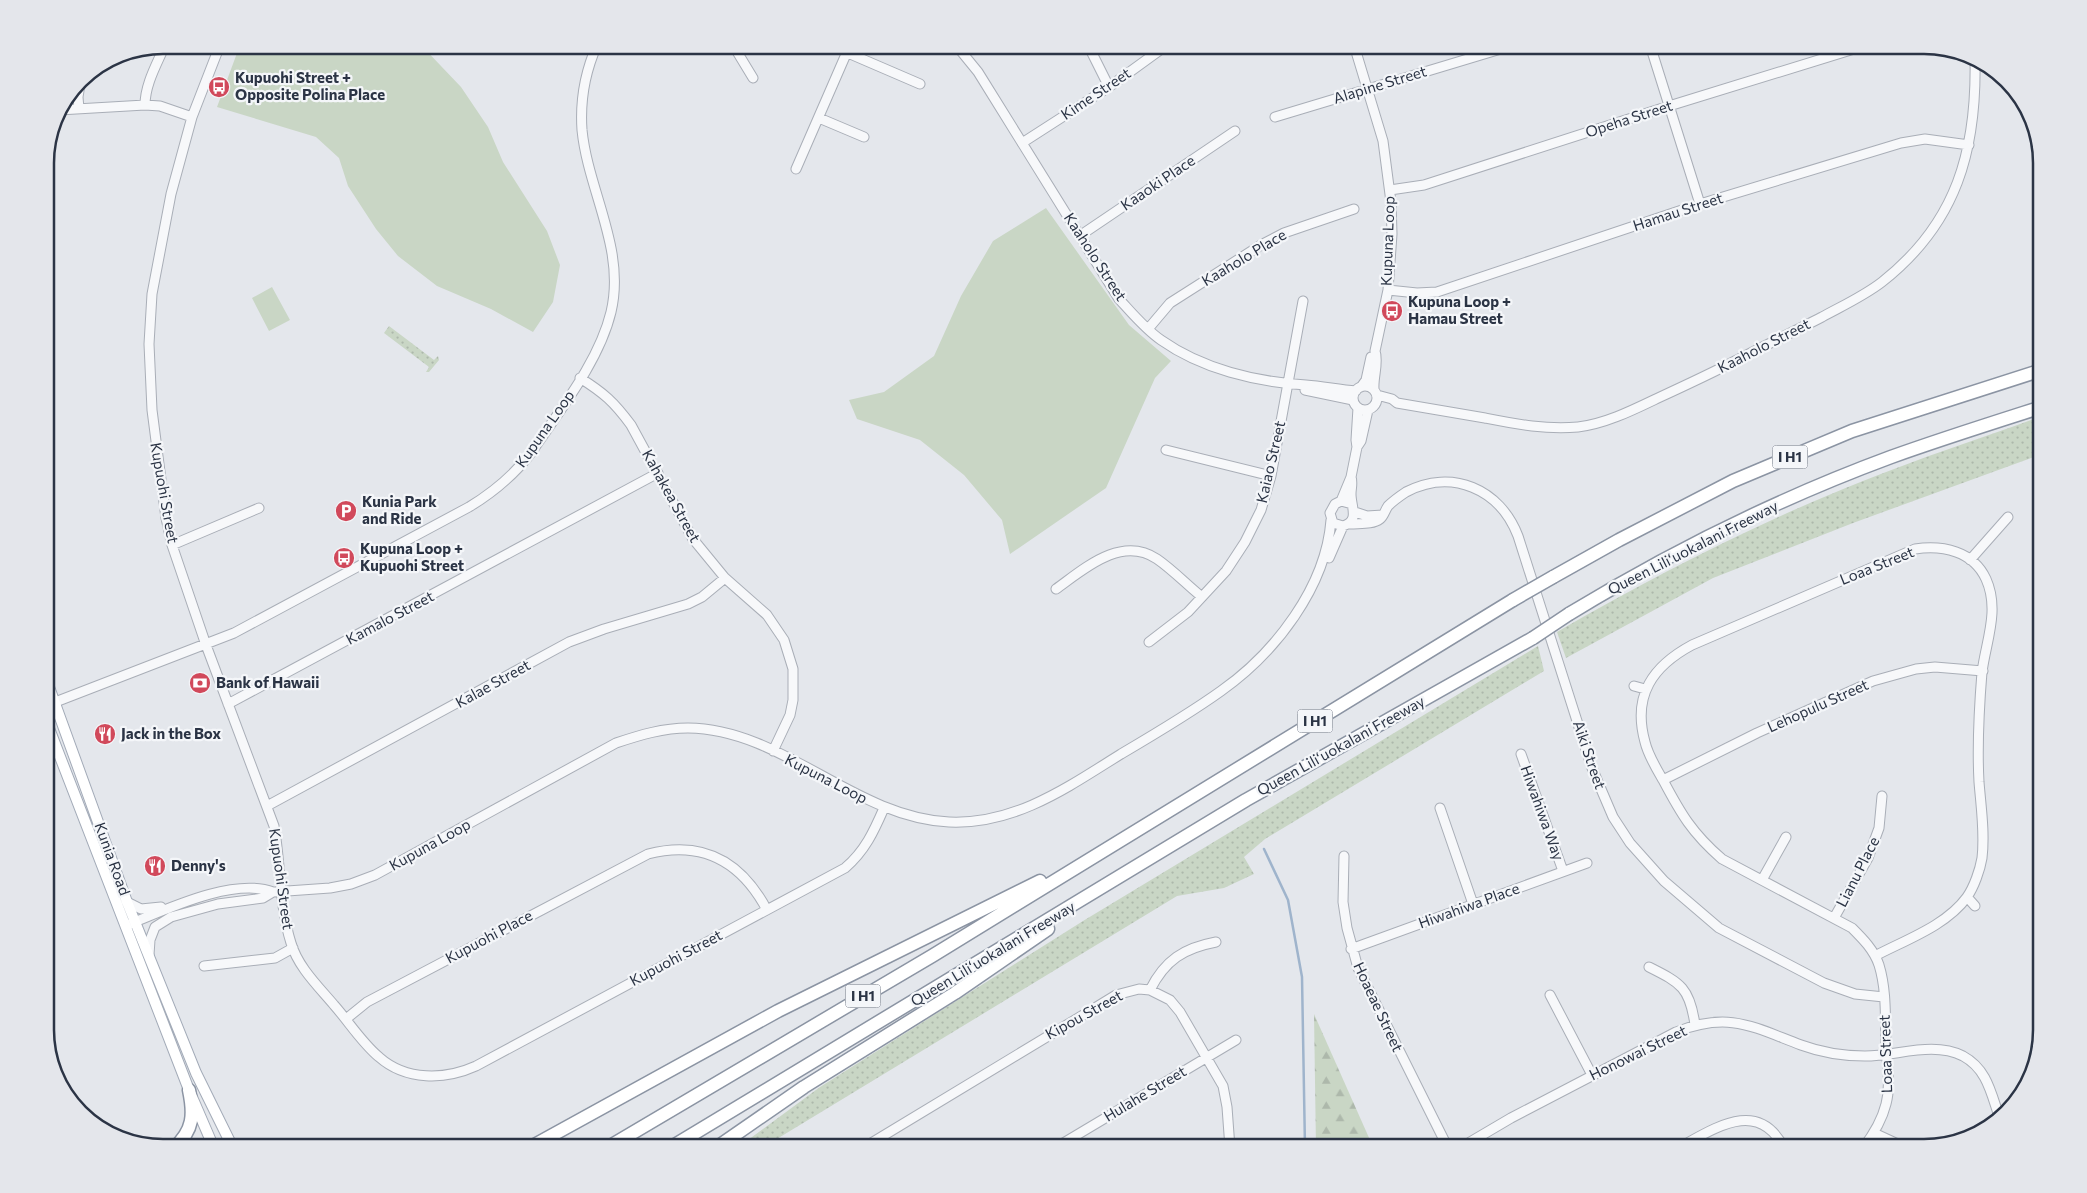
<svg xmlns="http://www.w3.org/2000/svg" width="2087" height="1193" font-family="Commissioner,sans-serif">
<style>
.grass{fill:url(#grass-dots)}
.forest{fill:url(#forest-firs)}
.park{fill:#c9d6c5}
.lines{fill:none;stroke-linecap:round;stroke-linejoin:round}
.stream{stroke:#9fb4cc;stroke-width:2.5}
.minor-casing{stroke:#a9aeb7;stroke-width:11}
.major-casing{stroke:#a3abb8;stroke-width:12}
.highway-casing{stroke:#8b94a3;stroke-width:15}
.minor{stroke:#f7f8fa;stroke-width:9}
.major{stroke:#fff;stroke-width:10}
.highway{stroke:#fff;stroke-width:12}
.highway-bridge-casing{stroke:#8b94a3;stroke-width:15;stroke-linecap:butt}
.highway-bridge{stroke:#fff;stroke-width:12}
.labels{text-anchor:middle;stroke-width:4.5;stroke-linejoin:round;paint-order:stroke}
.shield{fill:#f4f6f9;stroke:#676e7b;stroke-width:1}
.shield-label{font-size:14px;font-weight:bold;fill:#2b3445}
.poi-label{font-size:15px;font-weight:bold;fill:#2b3445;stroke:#f4f6f9;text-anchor:start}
.street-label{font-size:15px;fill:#2b3445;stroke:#f4f6f9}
.rim{fill:none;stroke:#2b3445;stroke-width:2.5}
</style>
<defs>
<pattern id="grass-dots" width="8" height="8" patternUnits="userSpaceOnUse" patternTransform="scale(1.25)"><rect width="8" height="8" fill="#c9d6c5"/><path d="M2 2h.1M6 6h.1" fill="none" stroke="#adb8ab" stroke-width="1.8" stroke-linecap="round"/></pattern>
<pattern id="forest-firs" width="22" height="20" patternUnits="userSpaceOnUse" patternTransform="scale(1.25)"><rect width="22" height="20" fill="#c9d6c5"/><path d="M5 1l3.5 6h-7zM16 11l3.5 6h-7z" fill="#adb8ab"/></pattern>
</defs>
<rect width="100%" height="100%" fill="#e4e7ec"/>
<path class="grass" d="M 389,326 L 434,360 L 438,356 L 439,360 L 429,372 L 426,372 L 429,367 L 384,333 Z
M 2042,416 L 2042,454 L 1853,523 L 1713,578 L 1566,658 L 1557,632 C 1656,575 1757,523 1863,481 C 1922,457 1982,438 2042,416 Z
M 1538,646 L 1544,671 L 1265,839 L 1244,857 L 1254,874 L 1224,888 L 1177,896 L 762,1148 L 737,1148 L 820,1087 L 1083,921 Z"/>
<path class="forest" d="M 1314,1014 L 1370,1140 L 1340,1148 L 1316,1148 Z"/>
<path class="park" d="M 240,45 L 421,45 L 461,87 L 488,127 L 503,162 L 547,231 L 560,265 L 553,302 L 533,332 L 491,309 L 437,286 L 398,256 L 376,229 L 348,186 L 339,158 L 316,137 L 217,107 Z
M 1046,208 L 1129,325 L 1171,361 L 1155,378 L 1106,488 L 1010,554 L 1002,520 L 964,475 L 920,440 L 857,419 L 849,400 L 884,392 L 934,356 L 961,296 L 993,241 Z
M 272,287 L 290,320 L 269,331 L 252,298 Z"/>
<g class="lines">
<path class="stream" d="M 1264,849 L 1288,900 L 1302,977 L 1305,1148"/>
<g class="minor-casing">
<path id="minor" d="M 220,45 L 192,117 L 171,194 L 152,294 L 149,344 L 152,410 L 166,518 L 172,545 L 206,645 L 274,826 C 281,864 279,905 291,943 C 298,967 318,986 334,1005 C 349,1022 362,1043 379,1057 C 406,1081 445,1080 476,1066 L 845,868 C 865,851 874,831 884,808
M 733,45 L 753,78
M 956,45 L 978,72 L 1119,299 C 1132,313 1145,329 1161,340 C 1202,369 1256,382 1306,385 C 1323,386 1339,390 1356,391
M 1088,45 L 1109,87
M 1354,45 L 1383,141 L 1391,202 L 1392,234 L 1388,290 L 1375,351 C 1379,362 1373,377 1374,389
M 1650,45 L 1700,204
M 848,53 L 920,84
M 145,105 C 145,84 157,64 165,45
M 79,109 L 78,97 L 81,78
M 59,110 L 145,105 L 160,106 L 192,117
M 1275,117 L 1514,45
M 819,118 L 864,137
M 1022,143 L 1109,87 L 1160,50 L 1171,45
M 796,169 L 850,45
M 1390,190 L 1424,185 L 1669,106 L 1867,45
M 1081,235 L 1235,131
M 1388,290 L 1417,293 L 1437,292 L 1700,204 L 1901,143 L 1925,139 L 1969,145
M 1148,329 L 1170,303 L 1261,245 L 1284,233 L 1354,209
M 580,378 C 604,393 614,402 631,425 L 693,539 L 725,578 L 767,615 L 784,640 L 793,669 L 793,700 L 790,715 L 773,751
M1353 398a12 12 0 1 1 24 0a12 12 0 1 1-24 0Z
M 1361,387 L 1366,380 L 1371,357
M 1305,390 L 1353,400
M 1377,395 L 1392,399 L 1397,403 C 1426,408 1456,413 1485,418 C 1516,424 1546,430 1578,427 C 1605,424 1633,410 1658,398 C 1684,386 1710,374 1735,361 C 1764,346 1793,332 1822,317 C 1842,306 1864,296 1882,282 C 1957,223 1977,150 1975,58
M 1357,447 L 1356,440 L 1358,408
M 1166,450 L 1271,476
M 1351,477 C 1353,483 1351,488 1351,494 C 1351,507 1360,521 1343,526 L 1333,523 L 1330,513 L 1335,504 L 1341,501 L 1352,504
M 1341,501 L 1351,477 L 1357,447 L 1361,441 L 1368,410
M 1355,512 L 1367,516 L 1383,515
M 1350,524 C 1359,523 1372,525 1380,519 C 1384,516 1385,510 1388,506 C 1393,501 1400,496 1406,492 C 1452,468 1500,489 1518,536 L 1592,768 L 1613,817 L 1630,843 L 1664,881 L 1719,928 L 1824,983 L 1855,994 L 1884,997
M 172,545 L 259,508
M 1329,558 L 1343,526
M 1970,560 L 2008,517
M 1056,589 C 1084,569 1121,535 1157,559 C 1173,570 1187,585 1202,597
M 1149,642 L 1188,612 L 1226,571 L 1245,542 L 1261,510 L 1271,476 L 1303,301
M 1634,686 L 1645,689
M 228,704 L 658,473
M 45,706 L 234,633 L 469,507 C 494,492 513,476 531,453 C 559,411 599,362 611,312 C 626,249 588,191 582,130 C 580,101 585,72 597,45
M 1521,754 L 1563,871
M 1663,780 L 1757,733 L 1873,681 L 1916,669 L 1935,667 L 1983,671
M 267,806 L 569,642 L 604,629 L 688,604 L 702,597 L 725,578
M 1440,808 L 1473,904
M 1344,856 L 1343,902 L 1347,928 L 1358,968 L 1448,1148
M 1762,880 L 1786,837
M 1967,897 L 1975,906
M 127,902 L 141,909 L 161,907
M 1834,918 L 1868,858 L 1879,828 L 1882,796
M 130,924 C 167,909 234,877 273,892
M 1351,949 L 1587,863
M 149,955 L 150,940 L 155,927 L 171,917 L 218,904 L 263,898 L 273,892 L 330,888 L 351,884 L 375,875 L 616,743 C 640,735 663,728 688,728 C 783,729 853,817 949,822 C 1015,825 1068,787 1121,754 C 1155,734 1189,714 1221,691 C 1275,653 1326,587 1331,520
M 204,966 L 275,958 L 293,948
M 1649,967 C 1681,983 1690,988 1695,1025
M 1150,990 C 1165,960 1184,948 1216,942
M 1550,995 L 1592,1075
M 346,1019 L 367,1002 L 648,854 C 702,840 741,861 767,910
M 1874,1133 L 1900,1145
M 863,1148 L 1098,1006 L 1116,995 L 1139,989 L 1150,990 L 1170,1000 L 1180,1012 L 1223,1086 L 1227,1107 L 1230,1148
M 1055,1148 L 1236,1040
M 1460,1148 L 1511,1118 L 1676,1032 C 1729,1011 1753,1027 1801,1045 C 1820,1052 1844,1056 1865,1056 C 1897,1056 1933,1041 1963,1056 C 1987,1069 1991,1093 1999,1116
M 1678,1148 C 1714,1129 1758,1097 1784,1148
M 1863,1148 C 1873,1135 1882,1120 1886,1104 C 1891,1085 1887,1065 1886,1046 C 1885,1020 1887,991 1879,965 C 1874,950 1863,939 1852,928 L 1722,859 C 1692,833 1681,814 1663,780 C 1656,768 1648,755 1645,742 C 1632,695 1653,666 1692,645 L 1915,549 C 1943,545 1973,551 1986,579 C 2000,610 1986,641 1982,672 C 1979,709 1977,746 1979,782 C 1981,807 1985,833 1982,858 C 1980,870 1974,887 1967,897 C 1946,926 1905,940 1875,956"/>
</g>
<g class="major-casing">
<path id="major" d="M 45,676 L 127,902 L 196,1073 L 233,1148
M 45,718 L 189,1090 L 214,1148"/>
</g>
<g class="highway-casing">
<path id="highway" d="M 1553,577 L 1619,540 L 1733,481 L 1852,431 L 2042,370
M 1569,614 C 1671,552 1780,498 1891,457 C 1941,439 1992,423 2042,407
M 174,1148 C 194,1130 194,1114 189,1090
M 529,1148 L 778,1011 L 1040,881
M 607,1148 L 932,956 L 1513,600
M 670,1148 L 1246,800 L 1533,638
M 716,1148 L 804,1087 L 955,993 L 1048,929"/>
</g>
<use href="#minor" class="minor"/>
<use href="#major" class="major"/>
<use href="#highway" class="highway"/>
<g class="highway-bridge-casing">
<path id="highway-bridge" d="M 1513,600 L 1553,577
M 1533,638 L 1569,614"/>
</g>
<use href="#highway-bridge" class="highway-bridge"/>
</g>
<defs>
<g id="bus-disc" transform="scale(1.125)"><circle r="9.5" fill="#d1495b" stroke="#f4f6f9"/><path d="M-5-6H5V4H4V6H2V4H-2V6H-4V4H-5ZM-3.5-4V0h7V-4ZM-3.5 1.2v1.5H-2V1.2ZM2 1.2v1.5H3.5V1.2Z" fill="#fff"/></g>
<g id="parking-disc" transform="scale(1.125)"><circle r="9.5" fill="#d1495b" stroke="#f4f6f9"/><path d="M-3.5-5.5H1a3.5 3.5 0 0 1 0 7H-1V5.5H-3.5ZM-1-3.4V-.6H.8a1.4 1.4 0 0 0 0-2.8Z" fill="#fff"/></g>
<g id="bank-disc" transform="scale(1.125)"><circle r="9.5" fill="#d1495b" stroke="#f4f6f9"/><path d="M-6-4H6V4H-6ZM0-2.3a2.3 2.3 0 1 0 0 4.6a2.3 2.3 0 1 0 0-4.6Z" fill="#fff"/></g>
<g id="restaurant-disc" transform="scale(1.125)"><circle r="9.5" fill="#d1495b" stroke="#f4f6f9"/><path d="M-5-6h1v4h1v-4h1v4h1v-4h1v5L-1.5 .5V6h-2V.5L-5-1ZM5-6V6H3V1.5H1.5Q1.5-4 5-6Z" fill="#fff"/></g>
</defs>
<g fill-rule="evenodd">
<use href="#bus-disc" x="219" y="87"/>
<use href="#bus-disc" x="1392" y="311"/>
<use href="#parking-disc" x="346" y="511"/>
<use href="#bus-disc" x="344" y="558"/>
<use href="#bank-disc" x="200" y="683"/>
<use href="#restaurant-disc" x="105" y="734"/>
<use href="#restaurant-disc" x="155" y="866"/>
</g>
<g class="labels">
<g class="shield">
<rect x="1772.5" y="445.5" width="35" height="23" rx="4"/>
<rect x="1297.5" y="709.5" width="35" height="23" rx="4"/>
<rect x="845.5" y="984.5" width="35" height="23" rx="4"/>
</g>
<g class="shield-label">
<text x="1790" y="462">I H1</text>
<text x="1315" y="726">I H1</text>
<text x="863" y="1001">I H1</text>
</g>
<g class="poi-label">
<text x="235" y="83">Kupuohi Street +<tspan x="235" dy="17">Opposite Polina Place</tspan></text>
<text x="1408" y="307">Kupuna Loop +<tspan x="1408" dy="17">Hamau Street</tspan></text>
<text x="362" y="507">Kunia Park<tspan x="362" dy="17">and Ride</tspan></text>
<text x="360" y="554">Kupuna Loop +<tspan x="360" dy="17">Kupuohi Street</tspan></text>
<text x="216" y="688">Bank of Hawaii</text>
<text x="121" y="739">Jack in the Box</text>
<text x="171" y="871">Denny's</text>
</g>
<g class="street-label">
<text transform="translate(1380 85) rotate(-17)" y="5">Alapine Street</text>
<text transform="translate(1096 94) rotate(-34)" y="5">Kime Street</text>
<text transform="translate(1629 119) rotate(-18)" y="5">Opeha Street</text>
<text transform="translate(1158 183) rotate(-34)" y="5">Kaaoki Place</text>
<text transform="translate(1678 212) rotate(-18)" y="5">Hamau Street</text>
<text transform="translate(1388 241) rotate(-88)" y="5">Kupuna Loop</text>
<text transform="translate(1095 257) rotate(57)" y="5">Kaaholo Street</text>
<text transform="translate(1244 258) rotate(-31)" y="5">Kaaholo Place</text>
<text transform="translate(1764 346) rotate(-27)" y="5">Kaaholo Street</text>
<text transform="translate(545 429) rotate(-55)" y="5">Kupuna Loop</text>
<text transform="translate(1271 462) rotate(-77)" y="5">Kaiao Street</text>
<text transform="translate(164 493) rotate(80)" y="5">Kupuohi Street</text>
<text transform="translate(671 496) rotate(61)" y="5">Kahakea Street</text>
<text transform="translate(1693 548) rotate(-27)" y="5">Queen Liliʻuokalani Freeway</text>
<text transform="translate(1877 566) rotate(-22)" y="5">Loaa Street</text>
<text transform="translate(390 618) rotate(-28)" y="5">Kamalo Street</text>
<text transform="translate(493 684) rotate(-29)" y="5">Kalae Street</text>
<text transform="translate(1818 706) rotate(-24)" y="5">Lehopulu Street</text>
<text transform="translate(1341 746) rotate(-29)" y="5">Queen Liliʻuokalani Freeway</text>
<text transform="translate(1589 755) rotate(71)" y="5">Aiki Street</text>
<text transform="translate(826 779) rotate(27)" y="5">Kupuna Loop</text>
<text transform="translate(1542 813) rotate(70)" y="5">Hiwahiwa Way</text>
<text transform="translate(430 845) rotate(-29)" y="5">Kupuna Loop</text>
<text transform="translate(112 859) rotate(70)" y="5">Kunia Road</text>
<text transform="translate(1858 872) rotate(-63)" y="5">Lianu Place</text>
<text transform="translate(281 879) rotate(82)" y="5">Kupuohi Street</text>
<text transform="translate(1469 906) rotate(-20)" y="5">Hiwahiwa Place</text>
<text transform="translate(489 937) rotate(-28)" y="5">Kupuohi Place</text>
<text transform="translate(993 954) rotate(-31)" y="5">Queen Liliʻuokalani Freeway</text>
<text transform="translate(676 958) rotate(-28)" y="5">Kupuohi Street</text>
<text transform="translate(1378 1007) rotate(65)" y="5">Hoaeae Street</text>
<text transform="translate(1084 1015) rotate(-29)" y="5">Kipou Street</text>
<text transform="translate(1638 1053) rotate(-26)" y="5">Honowai Street</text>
<text transform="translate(1886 1054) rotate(-92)" y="5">Loaa Street</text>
<text transform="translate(1145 1094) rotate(-31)" y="5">Hulahe Street</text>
</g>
</g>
<path d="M0 0H2087V1193H0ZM163 54H1924A109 109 0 0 1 2033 163V1030A109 109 0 0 1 1924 1139H163A109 109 0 0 1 54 1030V163A109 109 0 0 1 163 54Z" fill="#e4e6eb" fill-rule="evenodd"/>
<path class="rim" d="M163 54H1924A109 109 0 0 1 2033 163V1030A109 109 0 0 1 1924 1139H163A109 109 0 0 1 54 1030V163A109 109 0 0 1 163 54Z"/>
</svg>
